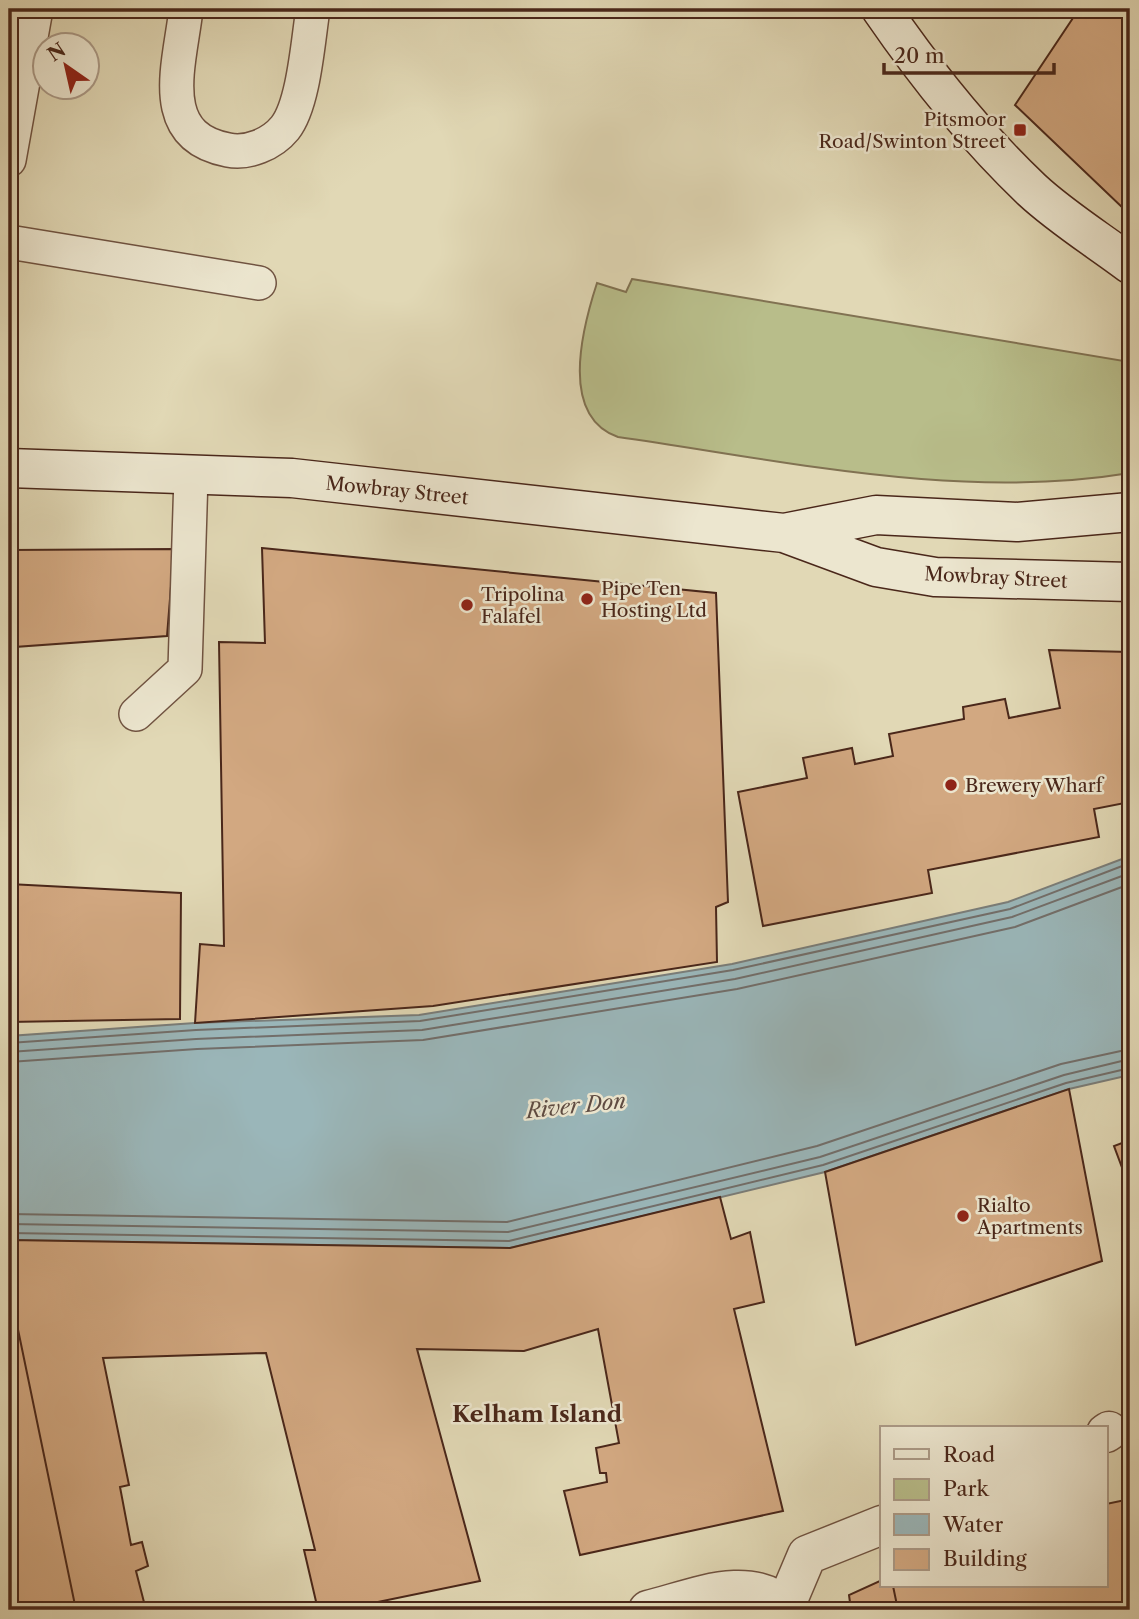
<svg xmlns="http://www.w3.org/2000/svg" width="1139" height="1619" font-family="'Libre Caslon Text',serif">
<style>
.green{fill:#b8bd8a;stroke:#817252;stroke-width:2}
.water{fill:#9ab6b9;stroke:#7a7d79;stroke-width:2}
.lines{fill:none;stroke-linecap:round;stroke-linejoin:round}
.shore{stroke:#726e6a;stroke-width:2}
.building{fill:#d2a881;stroke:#4a271a;stroke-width:2}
.lane-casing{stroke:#705341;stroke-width:36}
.street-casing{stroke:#705341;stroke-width:41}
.secondary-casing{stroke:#4a271a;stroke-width:41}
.lane{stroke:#ece6cf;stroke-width:33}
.street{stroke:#ece6cf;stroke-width:38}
.secondary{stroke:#ece6cf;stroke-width:38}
.poi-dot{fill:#8f2418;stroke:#ece6cf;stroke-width:2.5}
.labels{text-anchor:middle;stroke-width:5;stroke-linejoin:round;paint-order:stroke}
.poi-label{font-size:19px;fill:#4a271a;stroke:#ece6cf;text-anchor:start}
.street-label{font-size:19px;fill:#4a271a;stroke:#ece6cf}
.water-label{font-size:21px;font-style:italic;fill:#5e4b42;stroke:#ece6cf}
.quarter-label{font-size:23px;font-weight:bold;fill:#4a271a;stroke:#ece6cf}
</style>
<rect width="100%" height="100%" fill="#e1d8b5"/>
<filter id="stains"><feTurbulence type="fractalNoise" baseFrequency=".00286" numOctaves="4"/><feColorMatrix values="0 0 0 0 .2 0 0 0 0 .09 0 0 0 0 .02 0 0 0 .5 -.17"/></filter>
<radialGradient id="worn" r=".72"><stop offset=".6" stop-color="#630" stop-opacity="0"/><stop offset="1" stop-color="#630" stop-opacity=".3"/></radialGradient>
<path class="green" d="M 632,279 L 1130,362 L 1130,473 C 960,501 787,461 618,437 C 559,416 582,329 597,283 L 626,292 Z"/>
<path class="water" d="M 1130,856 L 1130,1075 L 1069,1089 L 825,1172 L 510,1248 L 9,1240 L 9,1036 L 195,1023 L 419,1015 L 732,964 L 1008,902 Z"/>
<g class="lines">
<path class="shore" d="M 9,1043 L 196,1030 L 420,1021 L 733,970 L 1010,909 L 1130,863
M 9,1052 L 196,1039 L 422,1030 L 735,979 L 1012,917 L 1130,873
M 9,1062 L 197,1049 L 423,1040 L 737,989 L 1015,927 L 1130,884
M 9,1214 L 507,1222 L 817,1146 L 1061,1064 L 1130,1049
M 9,1224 L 508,1232 L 820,1157 L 1064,1075 L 1130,1059
M 9,1233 L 509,1241 L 823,1165 L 1066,1083 L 1130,1068"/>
</g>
<path class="building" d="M 1079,9 L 1130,9 L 1130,205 L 1126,211 L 1015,105 Z
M 262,548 L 716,593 L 728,902 L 716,907 L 717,962 L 433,1006 L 195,1023 L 200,944 L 224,946 L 219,642 L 265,643 Z
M 174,549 L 167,636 L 15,647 L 14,728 L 9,728 L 9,550 Z
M 1049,650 L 1130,652 L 1130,802 L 1094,809 L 1099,837 L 928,870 L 932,893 L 763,926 L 738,792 L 807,778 L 803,758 L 852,748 L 855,764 L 893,756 L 889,734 L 964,719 L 963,707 L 1005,699 L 1009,718 L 1060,708 Z
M 9,884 L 181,893 L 180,1019 L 9,1022 Z
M 1069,1089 L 1102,1261 L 856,1345 L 825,1172 Z
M 1130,1140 L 1130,1189 L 1114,1146 Z
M 720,1197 L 731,1239 L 750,1232 L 764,1302 L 734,1309 L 783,1511 L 580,1555 L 564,1491 L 607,1482 L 606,1473 L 600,1473 L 596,1448 L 619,1443 L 598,1329 L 524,1351 L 417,1349 L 480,1581 L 339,1610 L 318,1610 L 304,1550 L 315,1550 L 266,1353 L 103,1358 L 129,1485 L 120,1487 L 131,1545 L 142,1542 L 148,1566 L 136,1571 L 146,1610 L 76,1610 L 9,1286 L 9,1240 L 510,1248 Z
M 9,1286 L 76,1610 L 9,1610 Z
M 1130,1499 L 1130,1610 L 898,1610 L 893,1586 L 1106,1586 L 1106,1504 Z
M 882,1580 L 882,1586 L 893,1586 L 898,1610 L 851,1610 L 849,1595 Z"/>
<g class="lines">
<g class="lane-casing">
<path id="lane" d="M 186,9 C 180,64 154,136 228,150 C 248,154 272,144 285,128 C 304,104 308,40 313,9
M 9,160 L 36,9
M 9,242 L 259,283
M 136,714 L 185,669 L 191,476"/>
</g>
<g class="street-casing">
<path id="street" d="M 1106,1433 L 1109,1431
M 785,1607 L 807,1555 L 882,1525
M 648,1610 C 693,1599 752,1571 788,1610"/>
</g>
<g class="secondary-casing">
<path id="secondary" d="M 881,9 C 925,73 975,136 1032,190 C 1061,217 1098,240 1130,264
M 9,468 L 292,478 L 784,533 L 876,567 L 935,577 L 1130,582
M 784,533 L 876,515 L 1017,522 L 1130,512"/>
</g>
<use href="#lane" class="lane"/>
<use href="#street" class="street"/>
<use href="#secondary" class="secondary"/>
</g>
<g class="poi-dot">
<rect x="1013" y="123" width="14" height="14" rx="3.5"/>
<circle cx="587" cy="599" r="7"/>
<circle cx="467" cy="605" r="7"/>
<circle cx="951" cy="785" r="7"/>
<circle cx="963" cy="1216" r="7"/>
</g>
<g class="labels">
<g class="poi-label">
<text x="1006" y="126" text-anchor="end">Pitsmoor<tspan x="1006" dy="22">Road/Swinton Street</tspan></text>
<text x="601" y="595">Pipe Ten<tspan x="601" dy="22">Hosting Ltd</tspan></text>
<text x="481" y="601">Tripolina<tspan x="481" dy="22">Falafel</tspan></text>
<text x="965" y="792">Brewery Wharf</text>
<text x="977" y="1212">Rialto<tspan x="977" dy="22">Apartments</tspan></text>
</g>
<g class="street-label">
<text transform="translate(397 490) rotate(6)" y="7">Mowbray Street</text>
<text transform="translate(996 577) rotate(3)" y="7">Mowbray Street</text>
</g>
<g class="water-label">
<text transform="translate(576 1106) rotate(-6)" y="7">River Don</text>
</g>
<g class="quarter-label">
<text x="537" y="1422">Kelham Island</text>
</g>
</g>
<rect width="1139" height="1619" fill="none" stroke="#e1d8b5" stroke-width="35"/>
<rect x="10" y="10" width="1118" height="1598" fill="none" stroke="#4a271a" stroke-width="3.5"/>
<rect x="18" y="18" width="1104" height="1584" fill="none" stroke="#4a271a" stroke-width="2"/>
<rect x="880" y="1426" width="228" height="161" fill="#ece6cf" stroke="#ab9a87" stroke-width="2"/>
<rect x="894" y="1449" width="35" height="10" fill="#ece6cf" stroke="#ab9a87" stroke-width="2"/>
<text x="943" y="1462" font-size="21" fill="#4a271a">Road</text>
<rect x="894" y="1479" width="35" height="21" fill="#b8bd8a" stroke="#ab9a87" stroke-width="2"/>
<text x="943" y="1496" font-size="21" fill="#4a271a">Park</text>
<rect x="894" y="1514" width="35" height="21" fill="#9ab6b9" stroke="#ab9a87" stroke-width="2"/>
<text x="943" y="1532" font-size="21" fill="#4a271a">Water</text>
<rect x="894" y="1549" width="35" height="21" fill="#d2a881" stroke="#ab9a87" stroke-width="2"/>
<text x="943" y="1566" font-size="21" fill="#4a271a">Building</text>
<g transform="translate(66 66) rotate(326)"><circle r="33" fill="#ece6cf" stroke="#ab9a87" stroke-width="2"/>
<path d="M0-5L12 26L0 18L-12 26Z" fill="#8f2418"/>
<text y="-10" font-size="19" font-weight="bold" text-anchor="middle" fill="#4a271a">N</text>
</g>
<path d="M884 63v10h170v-10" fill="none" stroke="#4a271a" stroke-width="3.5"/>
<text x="894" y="63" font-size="21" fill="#4a271a" stroke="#ece6cf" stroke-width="5" paint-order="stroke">20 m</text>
<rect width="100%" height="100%" filter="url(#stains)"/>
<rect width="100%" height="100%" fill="url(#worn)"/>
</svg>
